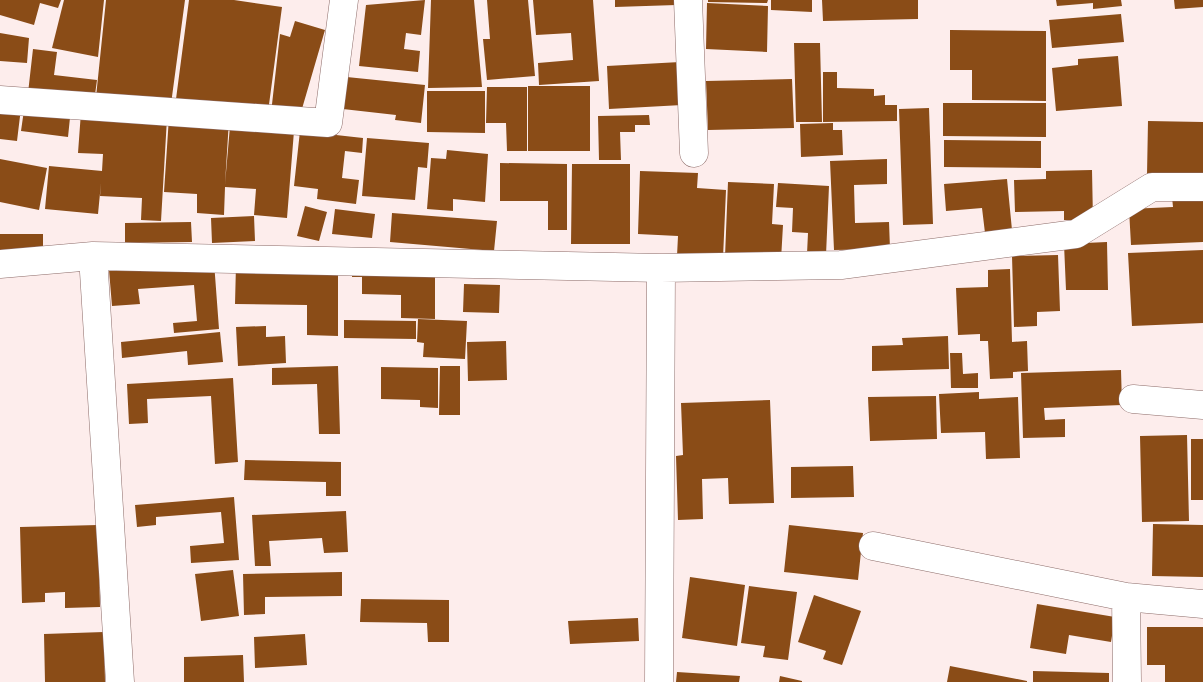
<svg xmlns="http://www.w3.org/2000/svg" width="1203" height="682" font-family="'Fira Sans',sans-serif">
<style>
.building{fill:#8a4c17}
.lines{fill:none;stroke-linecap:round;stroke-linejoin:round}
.minor-casing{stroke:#8d6c69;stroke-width:29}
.minor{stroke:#fff;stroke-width:28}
</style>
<rect width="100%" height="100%" fill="#fdedec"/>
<path class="building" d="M 0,0 L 61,0 L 58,8 L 40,3 L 34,25 L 0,15 Z
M 64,0 L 104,0 L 98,57 L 52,48 Z
M 106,0 L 185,0 L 171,104 L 96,97 Z
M 189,0 L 234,0 L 282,7 L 268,112 L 176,99 Z
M 425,0 L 421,35 L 406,33 L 404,49 L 420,51 L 418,72 L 359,66 L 366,5 Z
M 431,0 L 474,0 L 482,87 L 428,88 Z
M 487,0 L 528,0 L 535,76 L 487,80 L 483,39 L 490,39 Z
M 533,0 L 593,0 L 599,81 L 539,85 L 538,63 L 573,60 L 571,33 L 536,35 Z
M 615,0 L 676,0 L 676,5 L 615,7 Z
M 708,0 L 768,0 L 767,3 L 708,2 Z
M 771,0 L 812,0 L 812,12 L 771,10 Z
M 822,0 L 918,0 L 918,19 L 823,21 Z
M 1056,0 L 1121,0 L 1122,6 L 1093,9 L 1093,3 L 1057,6 Z
M 1174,0 L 1203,0 L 1203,7 L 1175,9 Z
M 707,3 L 768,6 L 767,52 L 706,49 Z
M 1121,14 L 1124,42 L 1052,48 L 1049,20 Z
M 295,21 L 325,30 L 299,119 L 271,113 L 280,34 L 290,37 Z
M 950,30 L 1046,31 L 1046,101 L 972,100 L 972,70 L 950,70 Z
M 0,33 L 29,38 L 27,63 L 0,61 Z
M 794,43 L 820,43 L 822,122 L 796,122 Z
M 33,49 L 57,52 L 54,75 L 97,80 L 94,102 L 28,93 Z
M 1118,56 L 1122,106 L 1056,111 L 1052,68 L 1078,65 L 1078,59 Z
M 680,62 L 682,105 L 609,109 L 607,66 Z
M 823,72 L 837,72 L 837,88 L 874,89 L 874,96 L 885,95 L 885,105 L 897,105 L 897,121 L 823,122 Z
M 337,76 L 425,85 L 421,123 L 395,120 L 396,115 L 334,108 Z
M 792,79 L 794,128 L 708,130 L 706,81 Z
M 528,86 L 590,86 L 590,151 L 528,151 Z
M 487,87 L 527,87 L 527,151 L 507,151 L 506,123 L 486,123 Z
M 427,91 L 485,91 L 485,133 L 427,132 Z
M 25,103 L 71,108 L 68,137 L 21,131 Z
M 943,103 L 1046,103 L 1046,137 L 943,136 Z
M 0,105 L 21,108 L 17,141 L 0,139 Z
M 929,108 L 933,224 L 903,225 L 899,109 Z
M 81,112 L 167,118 L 161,221 L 141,220 L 142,198 L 100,196 L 101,183 L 98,214 L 45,209 L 49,166 L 102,171 L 103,154 L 78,153 Z
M 649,115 L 650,125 L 635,125 L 635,132 L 620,132 L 621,160 L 599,160 L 598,116 Z
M 169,117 L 229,120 L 225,184 L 230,126 L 294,131 L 287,218 L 254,215 L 256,189 L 225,187 L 224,215 L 197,213 L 197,194 L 164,192 Z
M 1148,121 L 1203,122 L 1203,176 L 1147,175 Z
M 833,123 L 833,130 L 842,130 L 843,155 L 801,157 L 800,124 Z
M 300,131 L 363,138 L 362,153 L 345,151 L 342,178 L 359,180 L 356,204 L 317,199 L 318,189 L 294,186 Z
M 367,138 L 429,143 L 427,168 L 418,167 L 415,200 L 362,196 Z
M 944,140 L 1041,141 L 1041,168 L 944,167 Z
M 447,150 L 488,154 L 485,202 L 453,199 L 453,211 L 427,209 L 431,158 L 446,159 Z
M 0,159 L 47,168 L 39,210 L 0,202 Z
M 887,159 L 887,184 L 854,185 L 855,223 L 889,222 L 890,249 L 834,250 L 830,161 Z
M 500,163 L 567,164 L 567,230 L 548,230 L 548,201 L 500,201 Z
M 572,164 L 630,164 L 630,244 L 571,244 Z
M 1092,170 L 1093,220 L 1064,220 L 1064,211 L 1015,212 L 1014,180 L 1046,179 L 1046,171 Z
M 640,171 L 698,173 L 697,188 L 726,190 L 723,258 L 677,256 L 678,236 L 638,234 Z
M 1007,179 L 1012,230 L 985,233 L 982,208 L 946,211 L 944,184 Z
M 728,182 L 774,184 L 772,224 L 783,225 L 781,260 L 725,257 Z
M 778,183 L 829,186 L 826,255 L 807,254 L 808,233 L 792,232 L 793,208 L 776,207 Z
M 1203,196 L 1203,242 L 1131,245 L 1129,209 L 1173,207 L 1172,197 Z
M 305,206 L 327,212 L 319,241 L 297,236 Z
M 335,209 L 375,214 L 372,238 L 332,234 Z
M 392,213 L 497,221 L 494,251 L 390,242 Z
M 254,216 L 255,241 L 212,243 L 211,218 Z
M 191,222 L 192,242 L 125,243 L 125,223 Z
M 0,234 L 43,234 L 43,255 L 0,255 Z
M 1107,242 L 1108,290 L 1066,290 L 1064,244 Z
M 1203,250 L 1203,323 L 1132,326 L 1128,253 Z
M 1058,255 L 1060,311 L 1037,312 L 1037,326 L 1014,327 L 1012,256 Z
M 214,262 L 219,329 L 174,333 L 173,323 L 197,321 L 194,285 L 138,289 L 140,304 L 112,306 L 109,270 Z
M 236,265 L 338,266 L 338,336 L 307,335 L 307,305 L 235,304 Z
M 352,269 L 435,270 L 435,319 L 401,318 L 401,295 L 362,294 L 362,277 L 352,277 Z
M 1010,269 L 1012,342 L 1027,341 L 1028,371 L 1013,372 L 1013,378 L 990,379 L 988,341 L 980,341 L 980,334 L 958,335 L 956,288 L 988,287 L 988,270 Z
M 464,284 L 500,285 L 499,313 L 463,312 Z
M 418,319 L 467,321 L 465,359 L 423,357 L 424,343 L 417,342 Z
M 344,320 L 416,321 L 416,339 L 344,338 Z
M 266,326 L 266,337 L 285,336 L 286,363 L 238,366 L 236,327 Z
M 220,332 L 223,362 L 188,365 L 187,351 L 122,358 L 121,342 Z
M 948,336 L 949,369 L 872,371 L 872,346 L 903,345 L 902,338 Z
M 506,341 L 507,380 L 468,381 L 467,342 Z
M 950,353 L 962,353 L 963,374 L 978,373 L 978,388 L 951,388 Z
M 338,366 L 340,434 L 319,434 L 317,384 L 272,385 L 272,368 Z
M 440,366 L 460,366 L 460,415 L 439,415 Z
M 381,367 L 438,368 L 438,408 L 420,407 L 420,400 L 381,399 Z
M 1121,370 L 1122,405 L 1044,408 L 1045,420 L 1065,419 L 1065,437 L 1023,438 L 1021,373 Z
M 233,378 L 238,462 L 215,464 L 211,396 L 147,399 L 148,423 L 129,424 L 127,384 Z
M 979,392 L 979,399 L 1018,397 L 1020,458 L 986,459 L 985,432 L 941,433 L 939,394 Z
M 936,396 L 937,439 L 870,441 L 868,397 Z
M 770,400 L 774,503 L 729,504 L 728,478 L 702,479 L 703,519 L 678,520 L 676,456 L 683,455 L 681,403 Z
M 1187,435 L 1189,521 L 1142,522 L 1140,436 Z
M 1191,439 L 1203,439 L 1203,500 L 1191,500 Z
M 245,460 L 341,462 L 341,496 L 326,496 L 326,482 L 244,480 Z
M 853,466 L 854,497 L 791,498 L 791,467 Z
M 234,497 L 239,560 L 191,563 L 190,546 L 224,543 L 221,512 L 156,517 L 156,525 L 137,527 L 135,505 Z
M 346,511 L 348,552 L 324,553 L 322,538 L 269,541 L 271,566 L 255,566 L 252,515 Z
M 1153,524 L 1203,525 L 1203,577 L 1152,576 Z
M 98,525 L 100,607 L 65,608 L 65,592 L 45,593 L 45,602 L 22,603 L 20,527 Z
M 789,525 L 863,533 L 858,580 L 784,572 Z
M 233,570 L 239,616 L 201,621 L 195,574 Z
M 342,572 L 342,596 L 265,597 L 265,614 L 244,615 L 243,574 Z
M 690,577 L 745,585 L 737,646 L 682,638 Z
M 749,586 L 797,592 L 788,660 L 763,657 L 765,646 L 741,643 Z
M 814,595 L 861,611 L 842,665 L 823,659 L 826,651 L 798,642 Z
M 361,599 L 449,600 L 449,642 L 428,642 L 427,623 L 360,622 Z
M 1037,604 L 1115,617 L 1111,642 L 1069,635 L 1066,654 L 1030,648 Z
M 638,618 L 639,641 L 570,644 L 568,621 Z
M 1147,627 L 1203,627 L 1203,682 L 1165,682 L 1165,665 L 1147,665 Z
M 104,632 L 105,682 L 45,682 L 44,634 Z
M 305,634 L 307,665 L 255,668 L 254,637 Z
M 243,655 L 244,682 L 184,682 L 184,657 Z
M 950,666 L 1027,681 L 1027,682 L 947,682 Z
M 1033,671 L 1109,673 L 1109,682 L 1033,682 Z
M 677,672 L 740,676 L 739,682 L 676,682 Z
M 780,676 L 802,681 L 802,682 L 779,682 Z"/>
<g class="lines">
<g class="minor-casing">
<path id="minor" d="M 688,0 L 694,153
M 0,100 L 328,123 L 344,0
M 93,256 L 120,682
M 0,264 L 93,256 L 661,268 L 841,265 L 1076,234 L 1152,187 L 1203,187
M 1133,399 L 1203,405
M 873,546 L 1126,597 L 1203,604
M 1126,597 L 1127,682
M 659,682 L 661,268"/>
</g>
<use href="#minor" class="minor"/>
</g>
</svg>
